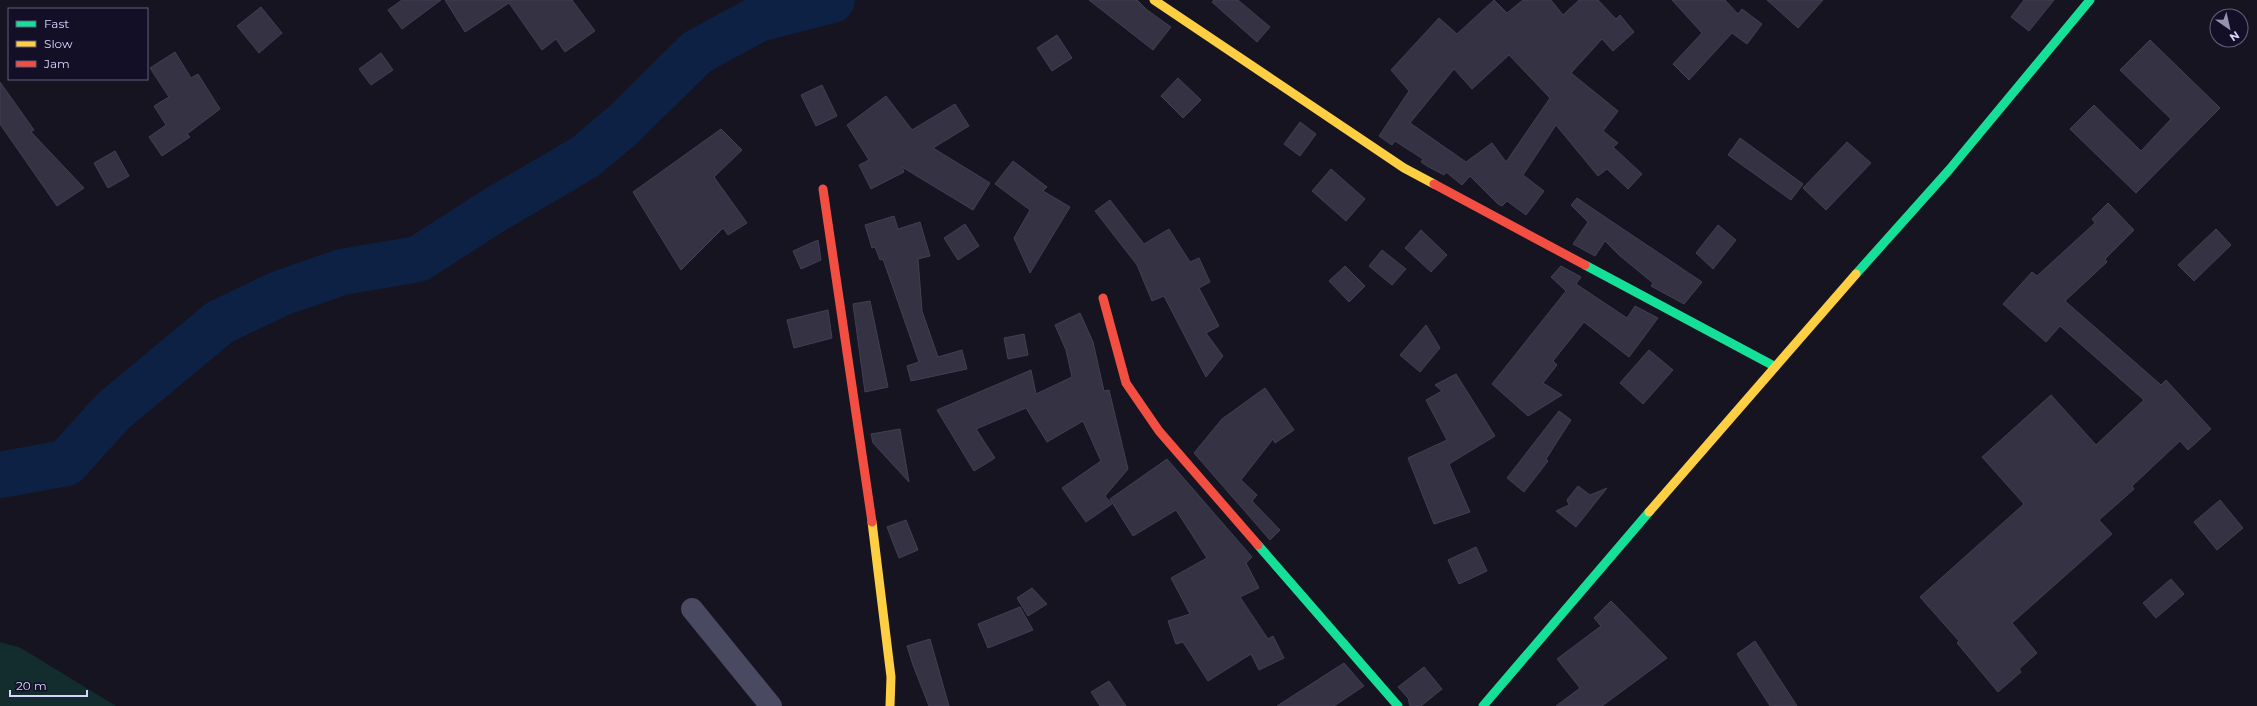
<svg xmlns="http://www.w3.org/2000/svg" width="2257" height="706" font-family="Montserrat,sans-serif">
<style>
.green{fill:#132c2d}
.lines{fill:none;stroke-linecap:round;stroke-linejoin:round}
.river{stroke:#0d2144;stroke-width:46}
.building{fill:#343243;stroke:#433f54;fill-rule:evenodd}
.street{stroke:#4a4962;stroke-width:22}
.fast{stroke:#16e098;stroke-width:9}
.slow{stroke:#ffcf43;stroke-width:9}
.jam{stroke:#f24e42;stroke-width:9}
</style>
<rect width="100%" height="100%" fill="#161421"/>
<path class="green" d="M 0,642 L 21,648 L 116,706 L 0,706 Z"/>
<g class="lines">
<path class="river" d="M 0,475 L 66,463 L 113,411 L 220,322 L 281,293 L 342,272 L 418,259 L 496,209 L 585,157 L 623,125 L 697,52 L 758,19 L 832,0"/>
</g>
<path class="building" d="M 402,0 L 441,0 L 402,29 L 388,10 Z
M 445,0 L 572,0 L 595,31 L 565,52 L 556,39 L 542,50 L 509,3 L 465,32 Z
M 1089,0 L 1137,0 L 1147,10 L 1171,27 L 1153,50 Z
M 1214,0 L 1238,0 L 1270,27 L 1257,42 L 1212,2 Z
M 1494,0 L 1507,13 L 1523,0 L 1551,0 L 1563,15 L 1579,0 L 1598,0 L 1616,19 L 1620,15 L 1634,32 L 1613,51 L 1602,39 L 1571,73 L 1618,111 L 1603,131 L 1618,143 L 1613,147 L 1642,174 L 1628,189 L 1607,169 L 1598,176 L 1556,125 L 1523,175 L 1544,191 L 1526,215 L 1507,201 L 1502,206 L 1498,204 L 1470,176 L 1462,185 L 1446,172 L 1444,175 L 1427,166 L 1421,162 L 1423,159 L 1395,141 L 1392,145 L 1379,136 L 1409,91 L 1391,70 L 1439,18 L 1457,34 ZM 1509,55 L 1550,98 L 1506,162 L 1492,143 L 1466,162 L 1410,123 L 1454,69 L 1472,89 Z
M 1672,0 L 1725,0 L 1738,14 L 1742,9 L 1762,24 L 1747,44 L 1732,33 L 1689,80 L 1673,64 L 1702,33 Z
M 1767,0 L 1823,0 L 1798,28 Z
M 2024,0 L 2054,0 L 2029,31 L 2011,17 Z
M 261,7 L 282,33 L 259,53 L 237,26 Z
M 1057,35 L 1072,58 L 1052,71 L 1037,48 Z
M 2150,40 L 2220,108 L 2136,193 L 2070,129 L 2094,105 L 2141,151 L 2171,119 L 2120,70 Z
M 175,52 L 191,78 L 198,74 L 220,109 L 187,134 L 190,137 L 162,156 L 149,137 L 166,125 L 154,106 L 169,97 L 150,68 Z
M 381,53 L 393,70 L 371,85 L 359,69 Z
M 1178,78 L 1201,100 L 1183,118 L 1161,96 Z
M 0,82 L 34,130 L 31,132 L 84,188 L 57,206 L 0,124 Z
M 822,85 L 837,116 L 816,126 L 801,95 Z
M 886,96 L 912,130 L 955,104 L 969,126 L 933,148 L 990,183 L 973,210 L 902,167 L 904,172 L 871,189 L 859,165 L 869,160 L 847,125 Z
M 1300,122 L 1316,134 L 1300,156 L 1284,144 Z
M 721,129 L 742,150 L 714,177 L 747,223 L 728,235 L 723,228 L 681,270 L 633,192 Z
M 1740,138 L 1803,184 L 1791,200 L 1728,155 Z
M 1847,142 L 1871,163 L 1826,210 L 1803,188 Z
M 115,151 L 129,176 L 108,188 L 94,163 Z
M 1013,161 L 1047,187 L 1043,191 L 1070,207 L 1030,273 L 1014,238 L 1030,210 L 995,184 Z
M 1331,169 L 1365,199 L 1346,221 L 1312,191 Z
M 1577,198 L 1605,217 L 1702,282 L 1684,304 L 1651,286 L 1653,283 L 1619,255 L 1605,241 L 1595,256 L 1573,244 L 1588,222 L 1571,205 Z
M 1110,200 L 1144,244 L 1169,229 L 1190,262 L 1199,258 L 1210,282 L 1199,288 L 1219,326 L 1206,333 L 1223,356 L 1206,377 L 1164,296 L 1152,301 L 1137,265 L 1095,211 Z
M 2108,203 L 2134,230 L 2105,259 L 2107,262 L 2065,301 L 2161,385 L 2166,380 L 2211,429 L 2188,450 L 2180,441 L 2132,486 L 2134,489 L 2099,520 L 2112,534 L 2012,623 L 2037,653 L 2019,669 L 2021,672 L 1998,692 L 1957,643 L 1959,641 L 1920,597 L 2024,504 L 1982,457 L 2051,395 L 2096,445 L 2144,400 L 2060,326 L 2046,342 L 2003,304 L 2032,272 L 2037,276 L 2095,223 L 2092,219 Z
M 894,216 L 898,229 L 920,222 L 930,256 L 918,259 L 922,311 L 938,357 L 962,350 L 967,369 L 911,381 L 907,366 L 919,362 L 883,259 L 880,260 L 875,247 L 872,248 L 865,225 Z
M 965,224 L 979,246 L 958,260 L 944,238 Z
M 1718,225 L 1736,240 L 1713,269 L 1696,253 Z
M 2216,229 L 2231,245 L 2194,281 L 2178,265 Z
M 1421,230 L 1447,255 L 1431,272 L 1405,248 Z
M 818,240 L 821,260 L 801,269 L 793,251 Z
M 1382,250 L 1406,269 L 1392,285 L 1369,266 Z
M 1345,266 L 1365,286 L 1349,302 L 1329,281 Z
M 1561,266 L 1581,277 L 1576,284 L 1627,318 L 1635,306 L 1658,318 L 1629,357 L 1584,322 L 1553,361 L 1557,365 L 1543,383 L 1562,395 L 1528,416 L 1492,384 L 1566,291 L 1551,277 Z
M 870,301 L 888,387 L 865,392 L 853,304 Z
M 828,310 L 832,338 L 794,348 L 787,320 Z
M 1080,313 L 1093,342 L 1104,391 L 1109,390 L 1128,469 L 1105,496 L 1112,504 L 1086,522 L 1062,488 L 1101,461 L 1083,421 L 1047,442 L 1026,408 L 976,429 L 995,458 L 974,471 L 937,410 L 1031,370 L 1036,394 L 1072,377 L 1066,350 L 1055,325 Z
M 1426,325 L 1440,348 L 1420,372 L 1400,355 Z
M 1024,334 L 1028,355 L 1008,359 L 1004,338 Z
M 1649,350 L 1673,370 L 1643,404 L 1620,383 Z
M 1456,374 L 1495,436 L 1449,464 L 1470,512 L 1434,524 L 1408,458 L 1447,440 L 1426,400 L 1442,391 L 1435,385 Z
M 1265,388 L 1294,430 L 1275,443 L 1273,439 L 1241,480 L 1257,495 L 1252,501 L 1280,530 L 1270,540 L 1194,453 L 1222,419 Z
M 1559,411 L 1571,420 L 1546,459 L 1548,461 L 1524,492 L 1507,478 Z
M 900,429 L 909,482 L 873,443 L 871,434 Z
M 1167,459 L 1252,557 L 1246,563 L 1259,588 L 1240,597 L 1268,639 L 1273,636 L 1284,658 L 1259,670 L 1251,654 L 1208,681 L 1183,642 L 1176,644 L 1168,621 L 1190,614 L 1171,578 L 1207,558 L 1176,510 L 1133,536 L 1110,499 Z
M 1578,486 L 1590,495 L 1607,488 L 1576,527 L 1556,511 L 1569,505 L 1567,500 Z
M 2220,500 L 2243,528 L 2217,550 L 2194,522 Z
M 906,520 L 918,550 L 899,558 L 887,527 Z
M 1476,547 L 1487,571 L 1459,584 L 1448,560 Z
M 2171,579 L 2184,594 L 2156,618 L 2143,603 Z
M 1032,588 L 1047,604 L 1028,616 L 1017,598 Z
M 1611,601 L 1667,658 L 1602,706 L 1556,706 L 1580,688 L 1557,659 L 1601,626 L 1594,618 Z
M 1020,607 L 1033,630 L 988,648 L 978,624 Z
M 930,639 L 949,706 L 929,706 L 913,665 L 907,646 Z
M 1755,641 L 1797,706 L 1770,706 L 1737,654 Z
M 1344,663 L 1364,686 L 1334,706 L 1277,706 Z
M 1424,667 L 1442,689 L 1421,706 L 1410,706 L 1408,698 L 1398,687 Z
M 1109,681 L 1126,706 L 1100,706 L 1091,692 Z"/>
<g class="lines">
<path class="street" d="M 692,609 L 771,706"/>
<path class="fast" d="M 1585,265 L 1774,366
M 1856,274 L 1949,170 L 2090,0
M 1258,545 L 1398,706
M 1483,706 L 1649,512"/>
<path class="slow" d="M 1154,0 L 1404,168 L 1434,184
M 1649,512 L 1856,274
M 872,522 L 891,677 L 890,706"/>
<path class="jam" d="M 1434,184 L 1585,265
M 823,189 L 872,522
M 1103,298 L 1126,383 L 1159,431 L 1258,545"/>
</g>
<rect x="8" y="8" width="140" height="72" fill="#130f26" stroke="#625e7d"/>
<rect x="16" y="21" width="20" height="6" fill="#16e098" stroke="#625e7d"/>
<text x="44" y="28" font-size="12" fill="#d9d4ff">Fast</text>
<rect x="16" y="41" width="20" height="6" fill="#ffcf43" stroke="#625e7d"/>
<text x="44" y="48" font-size="12" fill="#d9d4ff">Slow</text>
<rect x="16" y="61" width="20" height="6" fill="#f24e42" stroke="#625e7d"/>
<text x="44" y="68" font-size="12" fill="#d9d4ff">Jam</text>
<g transform="translate(2229 28) rotate(146)"><circle r="19" fill="#130f26" stroke="#625e7d"/>
<path d="M0-3L7 15L0 10L-7 15Z" fill="#9591b1"/>
<text y="-6" font-size="11" font-weight="bold" text-anchor="middle" fill="#d9d4ff">N</text>
</g>
<path d="M10 690v6h77v-6" fill="none" stroke="#d9d4ff" stroke-width="2"/>
<text x="16" y="690" font-size="12" fill="#d9d4ff" stroke="#130f26" stroke-width="3" paint-order="stroke">20 m</text>
</svg>
